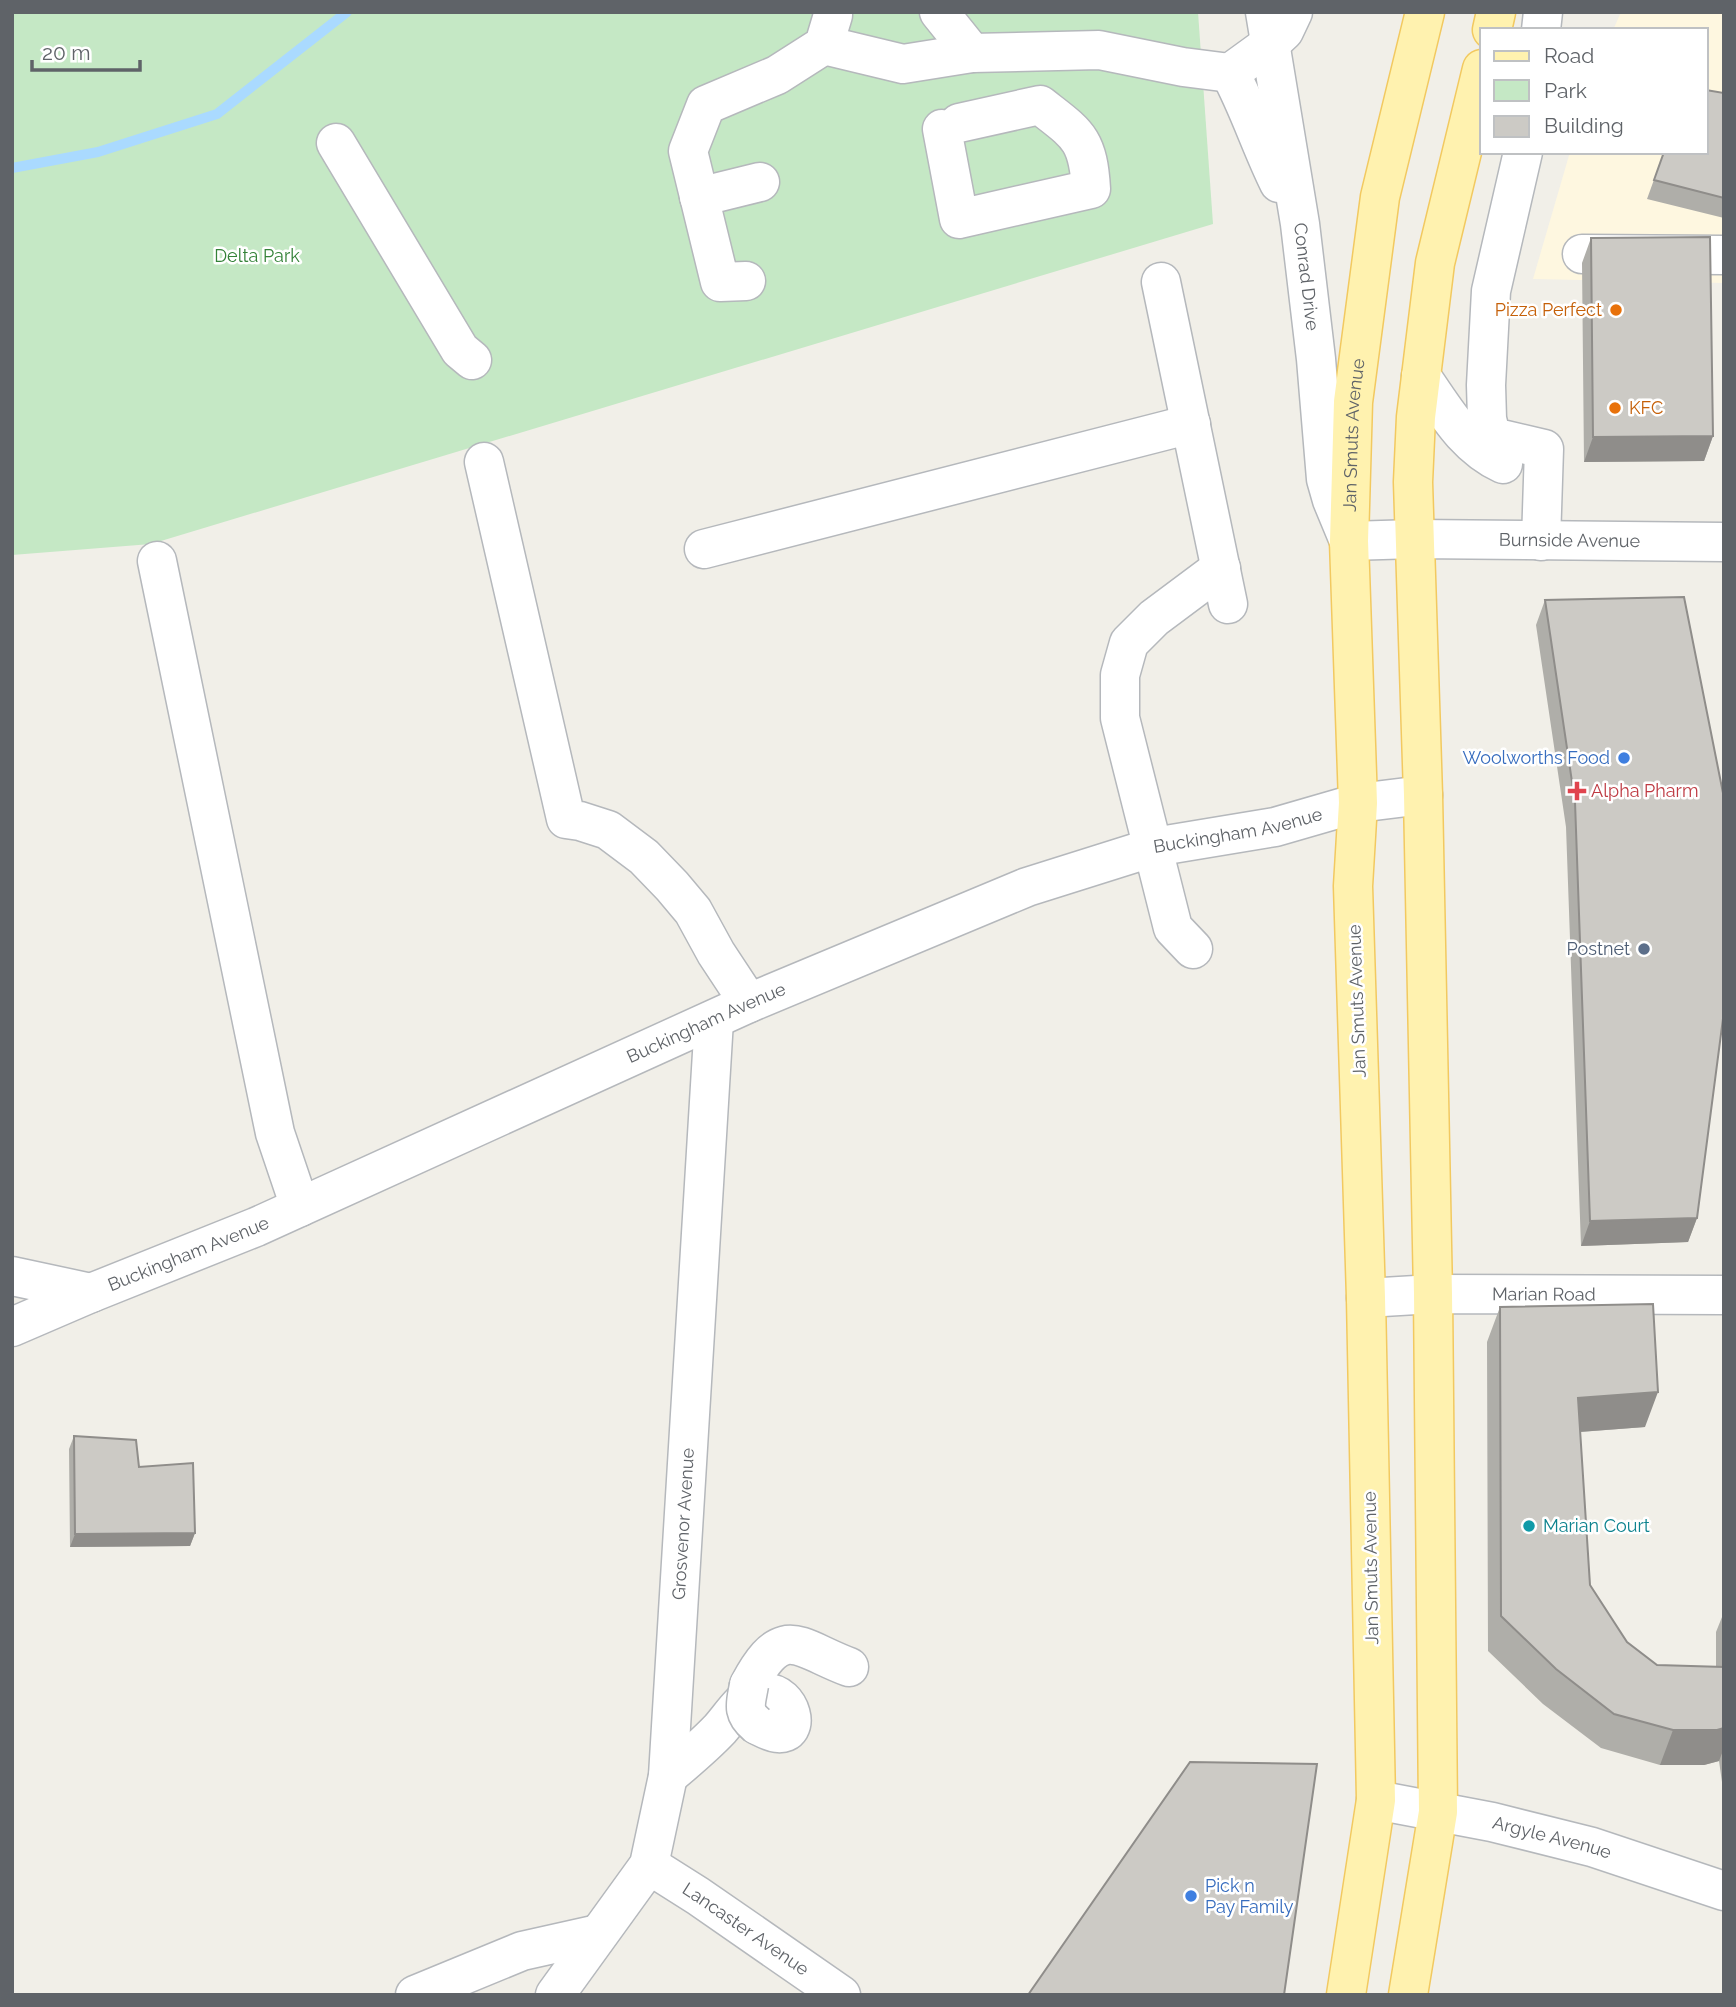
<svg xmlns="http://www.w3.org/2000/svg" width="1736" height="2007" font-family="Raleway,sans-serif">
<style>
.commercial{fill:#fef7e0}
.green{fill:#c5e8c5}
.lines{fill:none;stroke-linecap:round;stroke-linejoin:round}
.stream{stroke:#aadaff;stroke-width:10}
.minor-casing{stroke:#b5b8bc;stroke-width:41}
.major-casing{stroke:#f2c960;stroke-width:41}
.minor{stroke:#fff;stroke-width:38}
.major{stroke:#fff2af;stroke-width:38}
.minor-bridge-casing{stroke:#b5b8bc;stroke-width:41;stroke-linecap:butt}
.minor-bridge{stroke:#fff;stroke-width:38}
.wall{fill:#afaea9}
.shaded-wall{fill:#8f8d8a}
.building{fill:#cccac5;stroke:#8f8d8a;stroke-width:2}
.food-dot{fill:#e8710a;stroke:#fff;stroke-width:2.5}
.shop-dot{fill:#3f7fe0;stroke:#fff;stroke-width:2.5}
.health-dot{fill:#e0444e;stroke:#fff;stroke-width:2.5}
.service-dot{fill:#5c6f8a;stroke:#fff;stroke-width:2.5}
.culture-dot{fill:#0f9aa8;stroke:#fff;stroke-width:2.5}
.labels{text-anchor:middle;stroke-width:5;stroke-linejoin:round;paint-order:stroke}
.park-label{font-size:18px;fill:#348238;stroke:#fff}
.street-label{font-size:18px;fill:#5f6368;stroke:#fff}
.food-label{font-size:18px;fill:#c56008;stroke:#fff;text-anchor:end}
.shop-label{font-size:18px;fill:#366cbe;stroke:#fff;text-anchor:end}
.health-label{font-size:18px;fill:#be3a42;stroke:#fff;text-anchor:start}
.service-label{font-size:18px;fill:#4e5e75;stroke:#fff;text-anchor:end}
.culture-label{font-size:18px;fill:#0d838f;stroke:#fff;text-anchor:start}
</style>
<rect width="100%" height="100%" fill="#f1efe8"/>
<path class="commercial" d="M 1621,12 L 1724,12 L 1724,283 L 1533,279 L 1570,152 L 1706,152 L 1706,30 L 1613,30 Z"/>
<path class="green" d="M 12,12 L 1198,12 L 1213,224 L 151,544 L 12,555 Z"/>
<g class="lines">
<path class="stream" d="M 12,168 L 98,152 L 217,114 L 347,12"/>
<g class="minor-casing">
<g id="minor">
<path d="M 939,12 L 972,53"/>
<path id="s1" d="M 1265,12 L 1300,224 L 1316,359 L 1326,479 L 1332,500 L 1349,541 L 1415,539 L 1724,542"/>
<path d="M 1541,30 L 1543,12"/>
<path d="M 824,45 L 903,64 L 972,53 L 1099,50 L 1183,67 L 1230,73 L 1270,44 L 1284,31 L 1293,12"/>
<path d="M 1230,73 C 1249,108 1261,147 1279,183"/>
<path d="M 942,129 L 959,219 L 1091,189 C 1088,138 1077,134 1040,105 L 959,123"/>
<path d="M 336,143 L 460,350 L 472,360"/>
<path d="M 1523,152 L 1491,291 L 1486,385 L 1487,419 L 1490,431 L 1497,438 L 1544,449 L 1541,541"/>
<path d="M 699,197 L 760,182"/>
<path d="M 1582,254 L 1724,255"/>
<path d="M 746,281 L 720,282 L 688,151 L 706,105 L 777,75 L 824,45 L 833,15"/>
<path d="M 1161,282 L 1228,604"/>
<path d="M 1421,376 C 1445,410 1464,446 1503,464"/>
<path d="M 484,462 L 566,819 L 580,821 L 608,830 L 644,857 L 672,886 L 693,911 L 716,953 L 749,1003"/>
<path d="M 704,549 L 1191,424"/>
<path d="M 157,561 L 275,1133 L 300,1207"/>
<path d="M 1193,949 L 1173,928 L 1120,718 L 1120,675 L 1129,643 L 1154,618 L 1221,568"/>
<path d="M 12,1276 L 91,1293"/>
<path id="s2" d="M 1366,1298 L 1433,1294 L 1724,1295"/>
<path id="s3" d="M 12,1327 L 91,1293 L 256,1227 L 749,1003 L 1027,887 L 1154,847 L 1275,827 L 1358,803 L 1423,795"/>
<path d="M 749,1685 C 783,1621 798,1648 849,1667"/>
<path d="M 668,1776 C 686,1761 704,1746 720,1729 C 727,1721 734,1711 741,1704 C 747,1699 758,1694 766,1693 C 791,1692 803,1736 777,1733 C 770,1732 763,1728 757,1725"/>
<path id="s4" d="M 1376,1800 L 1492,1822 L 1592,1847 L 1724,1891"/>
<path id="s5" d="M 649,1865 L 698,1896 L 841,1995"/>
<path d="M 415,1995 L 522,1951 L 598,1934"/>
<path id="s6" d="M 555,1995 L 649,1865 L 668,1776 L 714,1020"/>
</g>
</g>
<g class="major-casing">
<g id="major">
<path d="M 1492,30 L 1496,12"/>
<path id="s7" d="M 1346,1995 L 1376,1800 L 1366,1298 L 1353,886 L 1358,803 L 1349,541 L 1353,402 L 1380,197 L 1425,12"/>
<path d="M 1408,1995 L 1438,1812 L 1433,1294 L 1423,795 L 1413,482 L 1416,417 L 1435,263 L 1482,69"/>
</g>
</g>
<use href="#minor" class="minor"/>
<use href="#major" class="major"/>
<g class="minor-bridge-casing">
<path id="minor-bridge" d="M 749,1685 C 746,1703 741,1712 757,1725"/>
</g>
<use href="#minor-bridge" class="minor-bridge"/>
</g>
<path class="wall" d="M 1724,93 L 1724,218 L 1647,199 L 1664,152 Z
M 1591,238 L 1713,436 L 1704,461 L 1584,462 L 1582,263 Z
M 1545,600 L 1697,1218 L 1688,1242 L 1581,1246 L 1566,827 L 1536,625 Z
M 1500,1307 L 1645,1427 L 1580,1432 L 1590,1585 L 1627,1642 L 1657,1665 L 1716,1667 L 1716,1632 L 1724,1612 L 1724,1796 L 1719,1761 L 1704,1765 L 1660,1765 L 1601,1748 L 1543,1704 L 1488,1651 L 1487,1342 Z
M 74,1436 L 139,1467 L 195,1533 L 190,1546 L 70,1547 L 69,1449 Z"/>
<path class="shaded-wall" d="M 1713,436 L 1704,461 L 1584,462 L 1593,437 Z
M 1697,1218 L 1688,1242 L 1581,1246 L 1590,1221 Z
M 1658,1392 L 1645,1427 L 1565,1433 L 1578,1398 Z
M 195,1533 L 190,1546 L 70,1547 L 75,1534 Z
M 1724,1728 L 1724,1748 L 1719,1761 L 1704,1765 L 1660,1765 L 1673,1730 Z"/>
<path class="building" d="M 1706,90 L 1724,93 L 1724,198 L 1654,180 L 1664,152 L 1706,152 Z
M 1710,237 L 1713,436 L 1593,437 L 1591,238 Z
M 1684,597 L 1724,798 L 1724,1011 L 1697,1218 L 1590,1221 L 1575,802 L 1545,600 Z
M 1653,1304 L 1658,1392 L 1578,1398 L 1590,1585 L 1627,1642 L 1657,1665 L 1724,1667 L 1724,1728 L 1717,1730 L 1673,1730 L 1614,1714 L 1556,1669 L 1501,1616 L 1500,1307 Z
M 74,1436 L 136,1440 L 139,1467 L 193,1463 L 195,1533 L 75,1534 Z
M 1190,1762 L 1317,1764 L 1284,1995 L 1028,1995 Z"/>
<g class="food-dot">
<circle cx="1616" cy="310" r="7"/>
<circle cx="1615" cy="408" r="7"/>
</g>
<g class="shop-dot">
<circle cx="1624" cy="758" r="7"/>
<circle cx="1191" cy="1896" r="7"/>
</g>
<path class="health-dot" d="M1573.5 780.5h7v7h7v7h-7v7h-7v-7h-7v-7h7z"/>
<circle class="service-dot" cx="1644" cy="949" r="7"/>
<circle class="culture-dot" cx="1529" cy="1526" r="7"/>
<g class="labels">
<g class="park-label">
<text x="257" y="262">Delta Park</text>
</g>
<g class="street-label">
<text dy="6" stroke="none"><textPath href="#s1" startOffset="268">Conrad Drive</textPath></text>
<text dy="6" stroke="none"><textPath href="#s7" startOffset="1563">Jan Smuts Avenue</textPath></text>
<text dy="6" stroke="none"><textPath href="#s1" startOffset="758">Burnside Avenue</textPath></text>
<text dy="6" stroke="none"><textPath href="#s3" startOffset="1325">Buckingham Avenue</textPath></text>
<text transform="translate(1357 1001) rotate(-92)" y="6">Jan Smuts Avenue</text>
<text dy="6" stroke="none"><textPath href="#s3" startOffset="758">Buckingham Avenue</textPath></text>
<text dy="6" stroke="none"><textPath href="#s3" startOffset="191">Buckingham Avenue</textPath></text>
<text dy="6" stroke="none"><textPath href="#s2" startOffset="178">Marian Road</textPath></text>
<text dy="6" stroke="none"><textPath href="#s6" startOffset="504">Grosvenor Avenue</textPath></text>
<text transform="translate(1371 1568) rotate(-91)" y="6">Jan Smuts Avenue</text>
<text dy="6" stroke="none"><textPath href="#s4" startOffset="180">Argyle Avenue</textPath></text>
<text dy="6" stroke="none"><textPath href="#s5" startOffset="116">Lancaster Avenue</textPath></text>
</g>
<g class="food-label">
<text x="1602" y="316">Pizza Perfect</text>
<text x="1629" y="414" text-anchor="start">KFC</text>
</g>
<g class="shop-label">
<text x="1610" y="764">Woolworths Food</text>
<text x="1205" y="1892" text-anchor="start">Pick n<tspan x="1205" dy="21">Pay Family</tspan></text>
</g>
<g class="health-label">
<text x="1591" y="797">Alpha Pharm</text>
</g>
<g class="service-label">
<text x="1630" y="955">Postnet</text>
</g>
<g class="culture-label">
<text x="1543" y="1532">Marian Court</text>
</g>
</g>
<rect width="1736" height="2007" fill="none" stroke="#5f6368" stroke-width="28"/>
<rect x="1480" y="28" width="228" height="126" fill="#ffffff" stroke="#bfc1c3" stroke-width="2"/>
<rect x="1494" y="51" width="35" height="10" fill="#fff2af" stroke="#bfc1c3" stroke-width="2"/>
<text x="1544" y="63" font-size="21" fill="#5f6368">Road</text>
<rect x="1494" y="80" width="35" height="21" fill="#c5e8c5" stroke="#bfc1c3" stroke-width="2"/>
<text x="1544" y="98" font-size="21" fill="#5f6368">Park</text>
<rect x="1494" y="116" width="35" height="21" fill="#cccac5" stroke="#bfc1c3" stroke-width="2"/>
<text x="1544" y="133" font-size="21" fill="#5f6368">Building</text>
<path d="M32 60v10h108v-10" fill="none" stroke="#5f6368" stroke-width="3.5"/>
<text x="42" y="60" font-size="21" fill="#5f6368" stroke="#ffffff" stroke-width="5" paint-order="stroke">20 m</text>
</svg>
